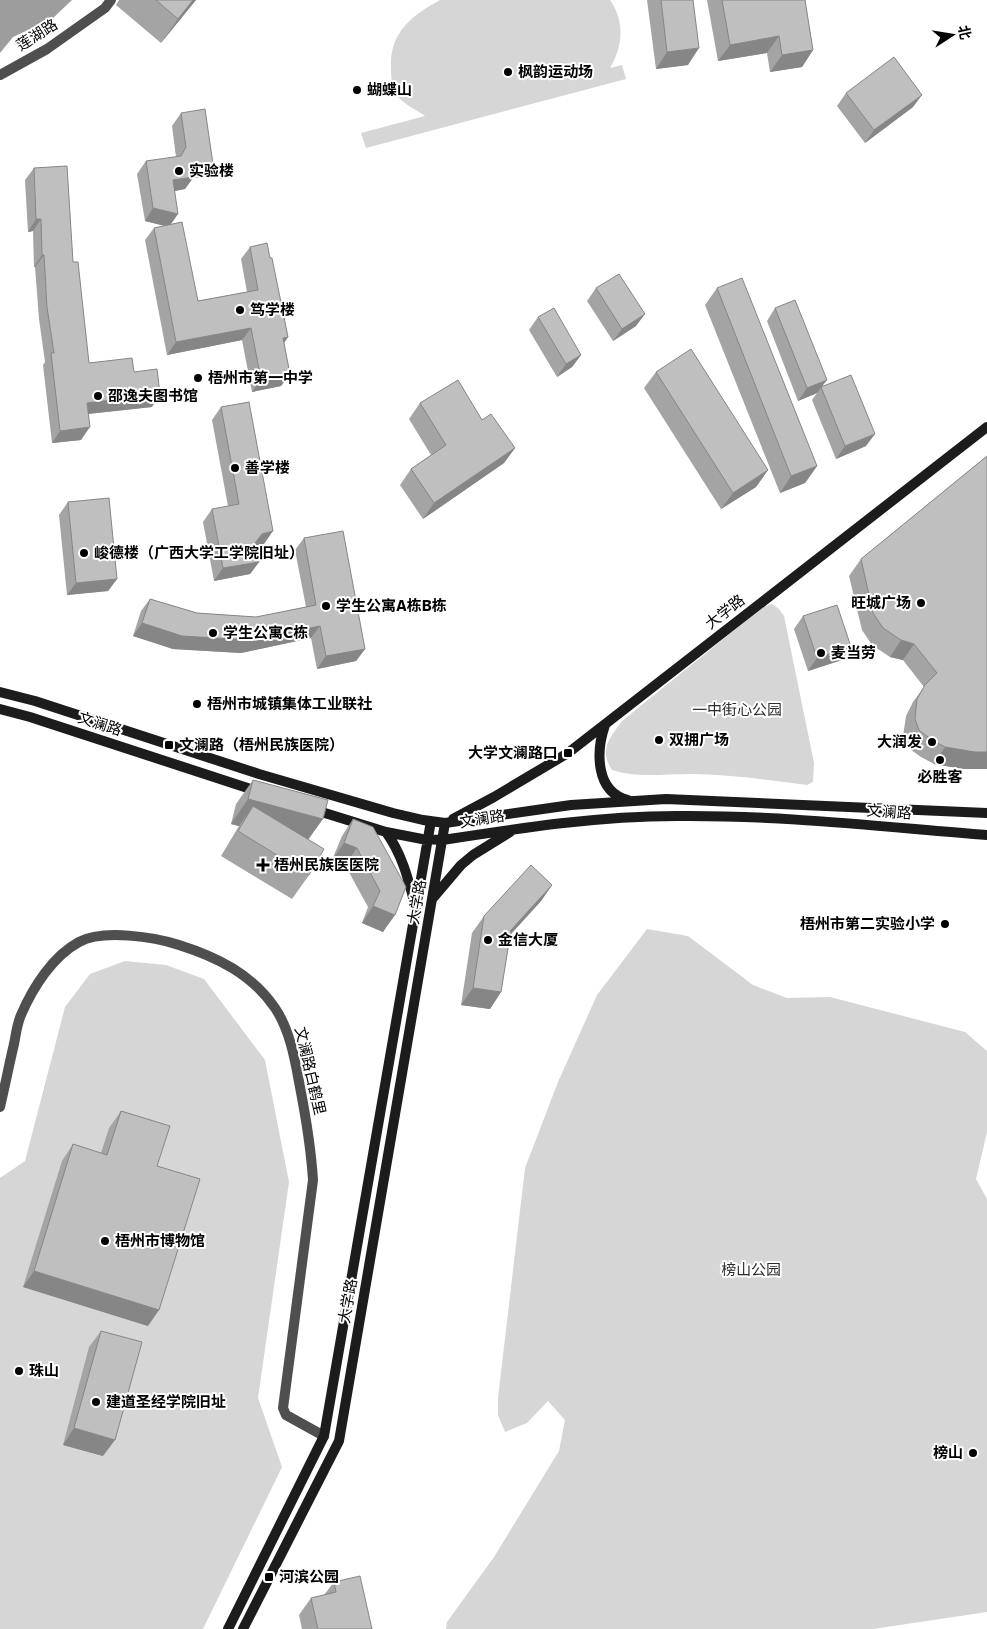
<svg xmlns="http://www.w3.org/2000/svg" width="987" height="1629" font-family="Commissioner,'Noto Sans SC',sans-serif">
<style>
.green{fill:#d6d6d6}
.water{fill:#9d9d9d}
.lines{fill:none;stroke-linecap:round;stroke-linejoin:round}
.street{stroke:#4f4f4f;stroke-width:10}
.secondary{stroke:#1c1c1c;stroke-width:10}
.wall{fill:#a4a4a4}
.shaded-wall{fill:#868686}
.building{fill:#bfbfbf;stroke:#868686}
.poi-dot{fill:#000;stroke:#fff;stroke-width:2}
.labels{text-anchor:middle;stroke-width:4;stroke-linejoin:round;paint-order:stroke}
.street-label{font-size:15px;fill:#000;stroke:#fff}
.poi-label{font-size:15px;font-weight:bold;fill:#000;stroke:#fff;text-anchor:start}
.park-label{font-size:15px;fill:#2d2d2d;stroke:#fff}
</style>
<rect width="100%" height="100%" fill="#fff"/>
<path class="green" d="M 440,0 L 610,0 C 625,21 623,46 610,68 L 622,65 L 626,79 L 366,148 L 361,133 L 425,116 C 416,109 401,104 395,92 C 392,86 391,76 391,69 C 389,33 411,16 440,0 Z
M 772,604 L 779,609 L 784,616 L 814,763 L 813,782 L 807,785 C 770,780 734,775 696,774 C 668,773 639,779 612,770 C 599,750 609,739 622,721 L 763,607 Z
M 647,929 L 688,936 L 753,985 L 787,998 L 830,997 L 965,1032 L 987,1051 L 987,1132 L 976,1179 L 987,1199 L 987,1612 L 873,1629 L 446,1629 L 447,1622 L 494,1557 L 559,1451 L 565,1420 L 548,1401 L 527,1423 L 505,1432 L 498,1415 L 498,1398 L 525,1168 L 558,1082 L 597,995 Z
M 125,961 L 166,965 L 204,979 L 265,1060 L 289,1182 L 258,1398 L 282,1467 L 203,1629 L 0,1629 L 0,1178 L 25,1161 L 65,1007 L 90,974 Z"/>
<path class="water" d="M 0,0 L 72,0 L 52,19 L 13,37 L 0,53 Z"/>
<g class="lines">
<path class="street" d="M 0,75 L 47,49 L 105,8 L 111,0
M 0,1107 C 5,1086 9,1065 14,1044 C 16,1034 17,1024 21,1015 C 33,987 53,956 79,942 C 103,929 155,937 179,945 C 217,957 252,974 275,1008 C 290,1030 295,1060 300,1087 C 306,1118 311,1148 313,1180 L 283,1408 L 286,1415 L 324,1436"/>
<path class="secondary" d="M 0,692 L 35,701 L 259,774 L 393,813 L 423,820 L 445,823 L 571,805 L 666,799 L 987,813
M 0,709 L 30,717 L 260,792
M 605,725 C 596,751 595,792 628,800
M 312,809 L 386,832 L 422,839 L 443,840 C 521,828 598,816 677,816 C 780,815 884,827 987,835
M 453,819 L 494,797 L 568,753 L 987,427
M 386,832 C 402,854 408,878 415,905
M 433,898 L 461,865 L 473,855 L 510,832
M 228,1629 L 324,1436 L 431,821
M 243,1629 L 339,1441 L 445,823"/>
</g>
<path class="wall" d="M 119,0 L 196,0 L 161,43 L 116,5 Z
M 647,0 L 693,0 L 688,65 L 656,69 Z
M 707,0 L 805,0 L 813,50 L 802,67 L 770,72 L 767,53 L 718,61 Z
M 846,93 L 913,107 L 865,143 L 837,106 Z
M 181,113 L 204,177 L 193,178 L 185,189 L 175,191 L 171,224 L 198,301 L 247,292 L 241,259 L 250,247 L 270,258 L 288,337 L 284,343 L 290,374 L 281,386 L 252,392 L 242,340 L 167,355 L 145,240 L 154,228 L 165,226 L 145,221 L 137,174 L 146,161 L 176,157 L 172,126 Z
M 34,168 L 73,262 L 89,363 L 134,372 L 152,407 L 88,414 L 81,440 L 52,443 L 43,365 L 45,362 L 39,319 L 35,267 L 34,267 L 33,231 L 28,232 L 25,180 Z
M 596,288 L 636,326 L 613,341 L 587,301 Z
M 717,288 L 817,466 L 805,483 L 780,493 L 705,305 Z
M 775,308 L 822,387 L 866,446 L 836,459 L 812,400 L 817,393 L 798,401 L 767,321 Z
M 538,317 L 581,355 L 572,367 L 557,377 L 529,330 Z
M 656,372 L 768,470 L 756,487 L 721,509 L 644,388 Z
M 420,403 L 482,420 L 515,448 L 504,463 L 423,519 L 400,485 L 411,469 L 431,455 L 409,419 Z
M 221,407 L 264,544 L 256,546 L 259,562 L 250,574 L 214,581 L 203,522 L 212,509 L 228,506 L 212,420 Z
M 987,456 L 963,769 L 934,764 L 921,757 L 907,747 L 903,736 L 906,716 L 913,702 L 924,687 L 903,660 L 890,657 L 872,645 L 862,630 L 849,576 L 861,559 Z
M 68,502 L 117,579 L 108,591 L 67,595 L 59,515 Z
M 304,538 L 365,649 L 356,661 L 317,669 L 311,638 L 241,653 L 173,649 L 133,636 L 141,611 L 150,599 L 197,613 L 256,617 L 306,607 L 295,550 Z
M 803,616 L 851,647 L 842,660 L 808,671 L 794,629 Z
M 253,780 L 308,840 L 309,875 L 292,899 L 221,856 L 239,826 L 231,824 L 236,804 Z
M 353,819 L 406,887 L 383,932 L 362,923 L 368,907 L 345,865 L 332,860 L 342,836 Z
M 552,885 L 541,901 L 510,935 L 501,992 L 490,1009 L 461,1005 L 472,933 L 484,916 Z
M 121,1111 L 157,1166 L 148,1326 L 23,1287 L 62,1161 L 73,1144 L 101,1153 L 109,1128 Z
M 101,1331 L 103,1456 L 63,1445 L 89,1347 Z
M 334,1582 L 372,1629 L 302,1629 L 299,1615 L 311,1598 L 324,1595 Z"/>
<path class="shaded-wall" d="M 193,0 L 196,0 L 161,43 L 178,19 Z
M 779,36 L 767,53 L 718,61 L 730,45 Z
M 699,48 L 688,65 L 656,69 L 667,52 Z
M 813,50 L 802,67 L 770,72 L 782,55 Z
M 922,95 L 913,107 L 865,143 L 874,130 Z
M 213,164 L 204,177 L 193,178 L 185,189 L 164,193 L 173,180 L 192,167 Z
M 153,208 L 178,214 L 169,227 L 145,221 Z
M 36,219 L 41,219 L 33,231 L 28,232 Z
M 42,255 L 44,255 L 35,267 L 34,267 Z
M 645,314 L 636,326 L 613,341 L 622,329 Z
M 251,328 L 242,340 L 167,355 L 176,342 Z
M 288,337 L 279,350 L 283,338 Z
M 581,355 L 572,367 L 557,377 L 566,364 Z
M 290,374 L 281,386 L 252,392 L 261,379 Z
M 827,380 L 817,393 L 798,401 L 807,388 Z
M 160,394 L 152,407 L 78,415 L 87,403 Z
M 90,427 L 81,440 L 52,443 L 60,431 Z
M 875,434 L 866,446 L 836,459 L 845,446 Z
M 515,448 L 504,463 L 423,519 L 434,503 Z
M 817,466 L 805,483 L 780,493 L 791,476 Z
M 768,470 L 756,487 L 721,509 L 733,493 Z
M 273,531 L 264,544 L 253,546 L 262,534 Z
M 259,562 L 250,574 L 214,581 L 223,568 Z
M 117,579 L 108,591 L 67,595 L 76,583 Z
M 142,623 L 320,626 L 311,638 L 241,653 L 173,649 L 133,636 Z
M 901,640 L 914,644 L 903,660 L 890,657 Z
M 851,647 L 842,660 L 808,671 L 817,658 Z
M 365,649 L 356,661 L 317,669 L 326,656 Z
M 945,747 L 987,752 L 987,769 L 963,769 L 934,764 Z
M 248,799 L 323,819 L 305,844 L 253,806 L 239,826 L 231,824 Z
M 344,843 L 357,848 L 345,865 L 332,860 Z
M 552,885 L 541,901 L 499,947 L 511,930 Z
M 373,906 L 395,915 L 383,932 L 362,923 Z
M 473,988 L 501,992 L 490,1009 L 461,1005 Z
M 34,1271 L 159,1310 L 148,1326 L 23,1287 Z
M 74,1428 L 115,1440 L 103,1456 L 63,1445 Z"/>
<path class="building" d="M 156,0 L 193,0 L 178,19 Z
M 661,0 L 693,0 L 699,48 L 667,52 Z
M 722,0 L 805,0 L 813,50 L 782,55 L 779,36 L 730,45 Z
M 894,57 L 922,95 L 874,130 L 846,93 Z
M 205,109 L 213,164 L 192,167 L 194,177 L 173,180 L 178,214 L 153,208 L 146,161 L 181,156 L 186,147 L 181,113 Z
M 67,166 L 73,262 L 78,262 L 89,363 L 132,358 L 134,372 L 157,369 L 160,394 L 87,403 L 90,427 L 60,431 L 51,353 L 54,353 L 47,307 L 44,255 L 42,255 L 41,219 L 36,219 L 34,168 Z
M 182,222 L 198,301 L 258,290 L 250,247 L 267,243 L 270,258 L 272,258 L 288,337 L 283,338 L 290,374 L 261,379 L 251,328 L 176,342 L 154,228 Z
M 619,274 L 645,314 L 622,329 L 596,288 Z
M 742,278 L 817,466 L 791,476 L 717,288 Z
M 795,300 L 827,380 L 807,388 L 775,308 Z
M 554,308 L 581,355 L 566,364 L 538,317 Z
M 691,349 L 768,470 L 733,493 L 656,372 Z
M 851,375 L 875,434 L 845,446 L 821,387 Z
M 458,380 L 482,420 L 491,414 L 515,448 L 434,503 L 411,469 L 446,445 L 420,403 Z
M 249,402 L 273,531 L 262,534 L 255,543 L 259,562 L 223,568 L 212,509 L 239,504 L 221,407 Z
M 987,456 L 987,752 L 975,752 L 945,747 L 932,740 L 919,730 L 915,719 L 917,699 L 925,685 L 937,673 L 914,644 L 901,640 L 883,628 L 873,613 L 861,559 Z
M 109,498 L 117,579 L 76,583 L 68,502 Z
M 343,531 L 365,649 L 326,656 L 320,626 L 250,640 L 182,636 L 142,623 L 150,599 L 197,613 L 256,617 L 316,605 L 304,538 Z
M 837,605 L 851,647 L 817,658 L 803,616 Z
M 253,780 L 328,800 L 323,819 L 248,799 Z
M 253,806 L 324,849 L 309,875 L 238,831 Z
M 353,819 L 373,827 L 406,887 L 395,915 L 373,906 L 380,891 L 357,848 L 344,843 Z
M 531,865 L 552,885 L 511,930 L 501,992 L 473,988 L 484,916 Z
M 121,1111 L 170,1126 L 157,1166 L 200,1179 L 159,1310 L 34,1271 L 73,1144 L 107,1155 Z
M 101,1331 L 142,1342 L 115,1440 L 74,1428 Z
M 360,1576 L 372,1629 L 318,1629 L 311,1598 L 336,1592 L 334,1582 Z"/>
<g class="poi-dot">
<circle cx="508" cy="72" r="5"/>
<circle cx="357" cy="90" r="5"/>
<circle cx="179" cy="171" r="5"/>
<circle cx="240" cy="310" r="5"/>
<circle cx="198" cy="378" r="5"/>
<circle cx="98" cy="396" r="5"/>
<circle cx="235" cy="468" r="5"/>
<circle cx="84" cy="553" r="5"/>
<circle cx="921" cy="603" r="5"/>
<circle cx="326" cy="606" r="5"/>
<circle cx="213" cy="633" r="5"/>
<circle cx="821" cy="653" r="5"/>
<circle cx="197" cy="704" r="5"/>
<circle cx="659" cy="740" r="5"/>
<circle cx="932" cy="742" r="5"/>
<rect x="164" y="740" width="10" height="10" rx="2.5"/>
<rect x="563" y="748" width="10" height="10" rx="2.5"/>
<circle cx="940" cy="760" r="5"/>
<path d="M260.5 857.5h5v5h5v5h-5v5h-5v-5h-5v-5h5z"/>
<circle cx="945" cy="924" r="5"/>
<circle cx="488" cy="940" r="5"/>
<circle cx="105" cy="1241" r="5"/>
<circle cx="19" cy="1371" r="5"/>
<circle cx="96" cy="1402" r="5"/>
<circle cx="973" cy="1453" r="5"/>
<rect x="264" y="1572" width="10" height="10" rx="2.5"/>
</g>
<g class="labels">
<g class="street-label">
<text transform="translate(37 35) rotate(-32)" y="5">莲湖路</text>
<text transform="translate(725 612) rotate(-38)" y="5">大学路</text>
<text transform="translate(100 724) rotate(18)" y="5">文澜路</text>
<text transform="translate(889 812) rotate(4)" y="5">文澜路</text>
<text transform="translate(482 819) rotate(-9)" y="5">文澜路</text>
<text transform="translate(417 902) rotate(-80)" y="5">大学路</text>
<text transform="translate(310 1071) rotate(77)" y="5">文澜路白鹤里</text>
<text transform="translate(348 1301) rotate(-80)" y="5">大学路</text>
</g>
<g class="poi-label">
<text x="518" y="77">枫韵运动场</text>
<text x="367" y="95">蝴蝶山</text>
<text x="189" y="176">实验楼</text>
<text x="250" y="315">笃学楼</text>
<text x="208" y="383">梧州市第一中学</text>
<text x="108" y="401">邵逸夫图书馆</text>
<text x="245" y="473">善学楼</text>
<text x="94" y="558">峻德楼（广西大学工学院旧址）</text>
<text x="911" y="608" text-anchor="end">旺城广场</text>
<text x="336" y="611">学生公寓A栋B栋</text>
<text x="223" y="638">学生公寓C栋</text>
<text x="831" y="658">麦当劳</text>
<text x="207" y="709">梧州市城镇集体工业联社</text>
<text x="669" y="745">双拥广场</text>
<text x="922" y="747" text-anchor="end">大润发</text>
<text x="179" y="750">文澜路（梧州民族医院）</text>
<text x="558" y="758" text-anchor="end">大学文澜路口</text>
<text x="940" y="782" text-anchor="middle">必胜客</text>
<text x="274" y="870">梧州民族医医院</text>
<text x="935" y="929" text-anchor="end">梧州市第二实验小学</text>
<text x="498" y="945">金信大厦</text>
<text x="115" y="1246">梧州市博物馆</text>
<text x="29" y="1376">珠山</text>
<text x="106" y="1407">建道圣经学院旧址</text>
<text x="963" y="1458" text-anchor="end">榜山</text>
<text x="279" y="1582">河滨公园</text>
</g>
<g class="park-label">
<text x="737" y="715">一中街心公园</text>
<text x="751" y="1275">榜山公园</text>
</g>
</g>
<g transform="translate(952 35) rotate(78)" stroke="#ffffff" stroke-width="4" paint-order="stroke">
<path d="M0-4L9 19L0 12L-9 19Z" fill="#000000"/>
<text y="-8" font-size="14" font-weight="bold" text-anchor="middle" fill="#000000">北</text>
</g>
</svg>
